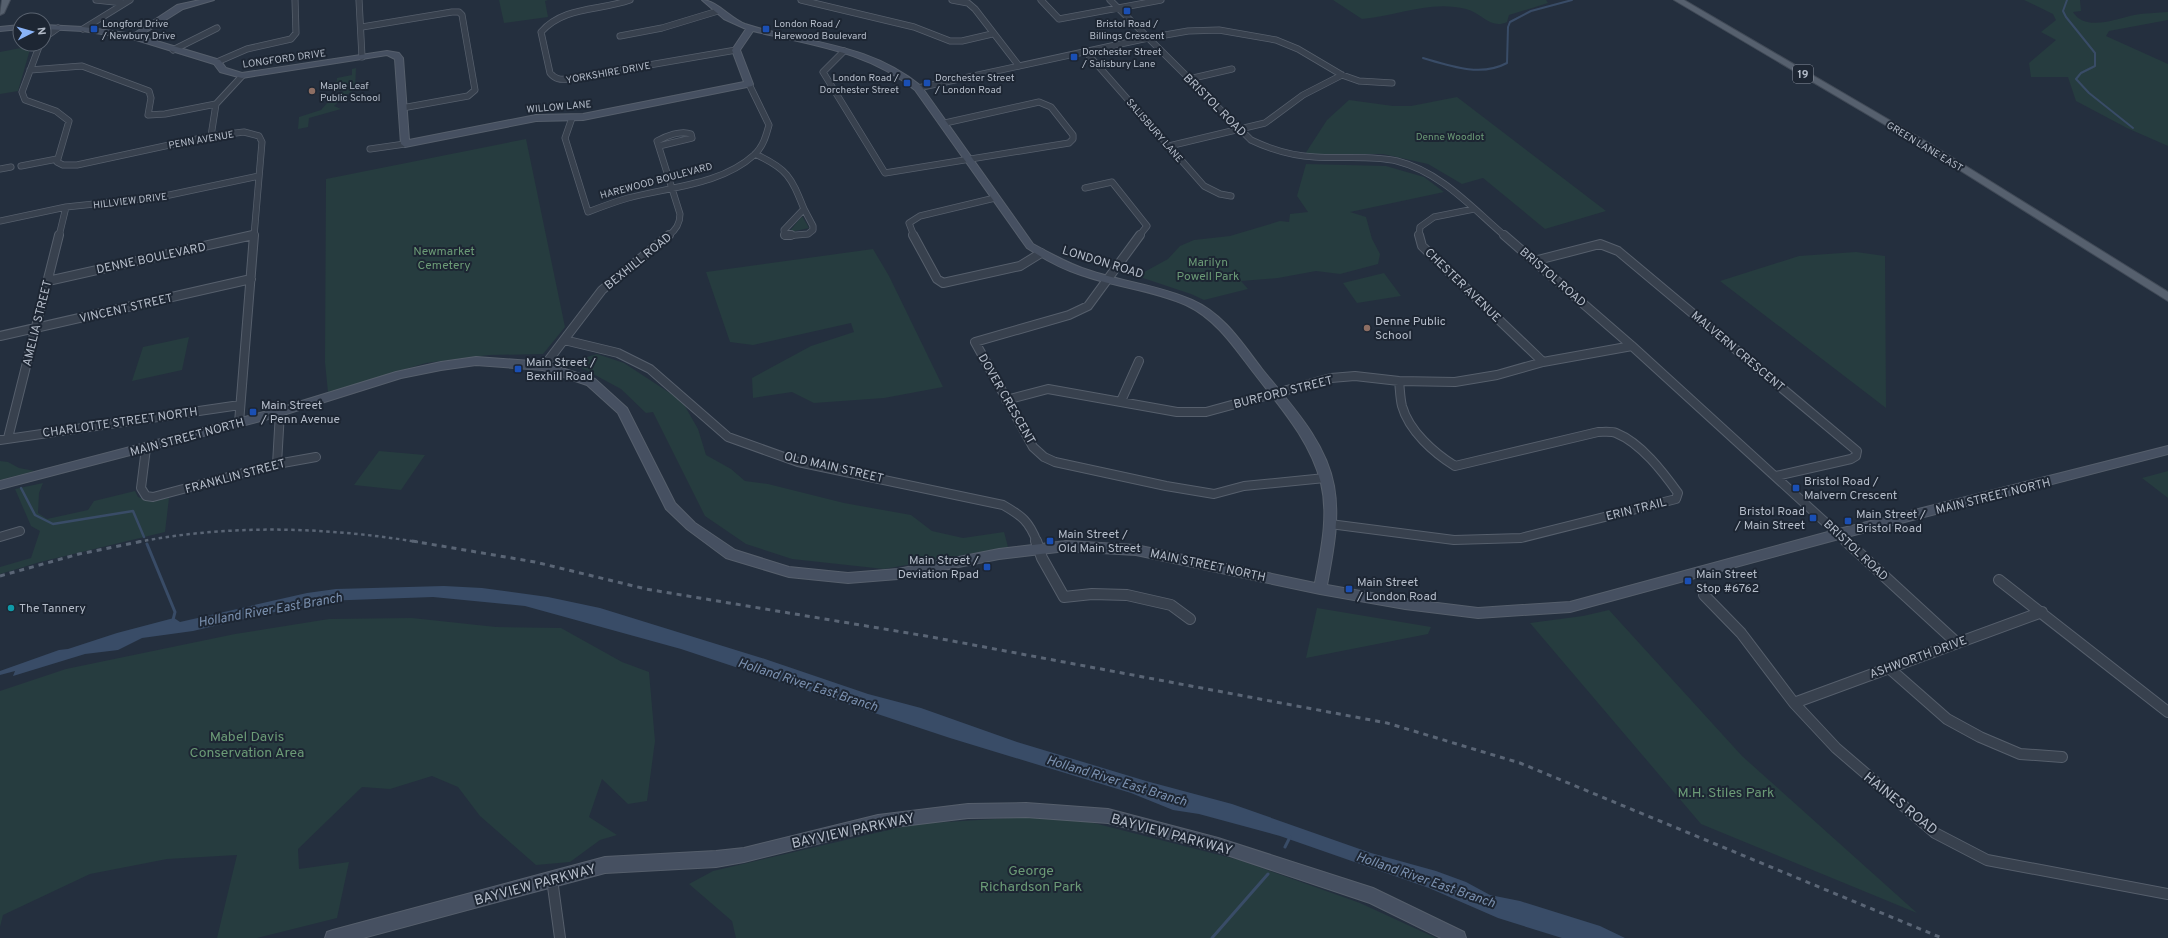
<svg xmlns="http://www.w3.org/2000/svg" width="2168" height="938" font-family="Overpass,sans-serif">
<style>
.green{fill:#263c3f}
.water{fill:#394c67}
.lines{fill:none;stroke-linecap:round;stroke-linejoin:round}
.stream-far2{stroke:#394c67;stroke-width:2}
.stream-far1{stroke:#394c67;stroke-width:2.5}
.stream{stroke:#394c67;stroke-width:3}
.street-far2-casing{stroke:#565f6c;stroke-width:7}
.street-far1-casing{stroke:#565f6c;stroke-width:10}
.street-casing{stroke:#565f6c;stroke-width:12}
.secondary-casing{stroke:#565f6c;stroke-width:2}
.primary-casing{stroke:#414a57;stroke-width:2}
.street-far2{stroke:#38414e;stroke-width:5.5}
.street-far1{stroke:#38414e;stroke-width:8}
.street{stroke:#38414e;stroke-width:10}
.secondary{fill:#465061;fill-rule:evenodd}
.primary{fill:#56606e;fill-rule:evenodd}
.rail-far1{stroke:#5a6575;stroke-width:2.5;stroke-dasharray:3.5 3.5;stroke-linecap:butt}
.rail{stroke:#5a6575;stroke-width:3;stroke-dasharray:5 5;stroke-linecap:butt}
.transit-dot{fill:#1a4fb4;stroke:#1d2633;stroke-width:1.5}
.education-dot{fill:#8d6e63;stroke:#1d2633;stroke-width:1.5}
.culture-dot{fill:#0f9aa8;stroke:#1d2633;stroke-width:1.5}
.labels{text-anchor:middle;stroke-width:4;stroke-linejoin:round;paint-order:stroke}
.far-poi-label{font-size:10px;fill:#b4bcc9;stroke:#1d2633;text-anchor:start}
.far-street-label{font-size:10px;fill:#b4bcc9;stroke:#1d2633}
.far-park-label{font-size:10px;fill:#6b9a76;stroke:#1d2633}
.shield{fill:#1d2633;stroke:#878f9c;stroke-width:1}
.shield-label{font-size:11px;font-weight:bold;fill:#b4bcc9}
.street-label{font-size:12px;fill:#b4bcc9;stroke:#1d2633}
.park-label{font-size:12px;fill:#6b9a76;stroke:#1d2633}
.poi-label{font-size:12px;fill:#b4bcc9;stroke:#1d2633;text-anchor:start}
.water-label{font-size:13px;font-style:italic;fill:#7c92b1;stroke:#1d2633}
.near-park-label{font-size:14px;fill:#6b9a76;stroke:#1d2633}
.near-street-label{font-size:14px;fill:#b4bcc9;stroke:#1d2633}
</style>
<rect width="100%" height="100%" fill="#242f3e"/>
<path class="green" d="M 499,0 L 548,0 L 545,1 L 548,17 L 504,23 Z
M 1333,0 L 1546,0 L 1548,3 L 1509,15 L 1507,22 C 1491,30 1482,13 1466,9 C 1430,0 1397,16 1362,19 Z
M 2024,0 L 2080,0 L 2081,11 L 2073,12 C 2085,32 2116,19 2134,15 C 2145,13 2157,13 2168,12 L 2168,20 L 2109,31 L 2106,36 L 2168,64 L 2168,146 L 2127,128 L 2076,101 L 2068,77 L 2031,77 L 2029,63 L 2056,40 L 2041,32 L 2056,20 L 2053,14 Z
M 31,46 L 18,91 L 0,94 L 0,52 Z
M 356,68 L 355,89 C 348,94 341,99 334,106 L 341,109 L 309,118 L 308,127 L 298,129 L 299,117 L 321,110 L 328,102 L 326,99 L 344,91 L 336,91 L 335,82 L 337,81 L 337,78 L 352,75 L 352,69 Z
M 1457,97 L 1606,211 L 1545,229 L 1483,178 L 1462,184 L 1428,164 L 1383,154 L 1305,154 L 1327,120 L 1349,100 L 1393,106 L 1411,106 Z
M 526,139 L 565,327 L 543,354 L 489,355 L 426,363 L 328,392 L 325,362 L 326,179 Z
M 1306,164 L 1386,166 L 1424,177 L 1444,192 L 1350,212 L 1366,217 L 1372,239 L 1380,254 L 1378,264 L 1340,274 L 1316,271 L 1278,278 L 1241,281 L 1248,289 L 1204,300 L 1191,294 L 1137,276 L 1168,259 L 1180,246 L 1194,240 L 1230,236 L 1280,221 L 1289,222 L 1290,214 L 1308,212 L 1297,196 Z
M 802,216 L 809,228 L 791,232 L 790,231 Z
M 873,249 L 889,276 L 943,387 L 884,398 L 814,403 L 792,392 L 753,398 L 752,378 L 811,346 L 854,332 L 851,323 L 753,345 L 730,342 L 706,272 Z
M 1856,252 L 1885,256 L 1886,408 L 1720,281 L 1799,256 Z
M 1384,273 L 1401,296 L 1357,303 L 1343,283 Z
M 189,337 L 182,370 L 132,381 L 143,347 Z
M 597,354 L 624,363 L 682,401 L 698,429 L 706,455 L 731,469 L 745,481 L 768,484 L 844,503 L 911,515 L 932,531 L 963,538 L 1004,532 L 1008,547 L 884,569 L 792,559 L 746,544 L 705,516 L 653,412 L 646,413 L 621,389 L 582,368 L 587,357 Z
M 379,451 L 425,455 L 401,490 L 354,485 Z
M 0,461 L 8,462 L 19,468 L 35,471 L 0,480 Z
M 2168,471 L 2168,498 L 2142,478 Z
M 43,483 L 39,493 L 38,513 L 47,519 L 88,510 L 94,501 L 135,491 L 138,497 L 148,501 L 169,498 L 165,532 L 40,562 L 0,574 L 0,567 L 31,558 L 40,531 L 31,526 L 15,489 Z
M 1317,608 L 1431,627 L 1428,634 L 1306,658 Z
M 1609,610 L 1742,756 L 1917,913 L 1701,824 L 1530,623 L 1583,616 Z
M 412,618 L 496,627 L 561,628 L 622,662 L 649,672 L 655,741 L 647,801 L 628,804 L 602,779 L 589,817 L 617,835 L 600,840 L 570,862 L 536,865 L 480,816 L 458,787 L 432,776 L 390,789 L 362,787 L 298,849 L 299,869 L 349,862 L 337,918 L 257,938 L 217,938 L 237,855 L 167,859 L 90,874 L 3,915 L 0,927 L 0,691 L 66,669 L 235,634 L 329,619 Z
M 1028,817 L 1090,822 L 1239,860 L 1360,903 L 1436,938 L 736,938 L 732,921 L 689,884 L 713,871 L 914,824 Z"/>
<path class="water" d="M 444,586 L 482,588 L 548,597 L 600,608 L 765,659 L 868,694 L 921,708 L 1017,742 L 1146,781 L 1232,804 L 1371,853 L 1436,871 L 1466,882 L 1490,895 L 1520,901 L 1600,926 L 1625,938 L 1562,938 L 1498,918 L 1429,888 L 1280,836 L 1199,814 L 1173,810 L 1131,793 L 950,738 L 681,649 L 525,606 L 433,597 L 322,601 L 193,631 L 142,638 L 118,650 L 85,654 L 13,676 L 15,671 L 0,675 L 0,671 L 59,650 L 68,649 L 117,633 L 174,618 L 180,622 L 307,593 L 336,589 Z"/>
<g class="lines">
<path class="stream-far2" d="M 2067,0 L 2063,11 L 2066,17 L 2095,53 L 2095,66 L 2081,73 L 2076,79 L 2089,93 L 2133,128
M 1423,58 C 1450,66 1481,77 1507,63 L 1508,27 L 1510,22 L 1531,11 L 1572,0"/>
<path class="stream-far1" d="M 21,488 L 35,515 L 53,524 L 133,511 L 144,537"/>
<path class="stream" d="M 147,544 L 175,612 L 173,620
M 1285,847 L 1290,837
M 1212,938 L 1268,874"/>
<g class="street-far2-casing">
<path id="street-far2" d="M 96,0 L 124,3
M 359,0 L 362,57
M 630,0 C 599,11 564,6 541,32 L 550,73 C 555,79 560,80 568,79 L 736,50
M 801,0 L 914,27 L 950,41 L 962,41 L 992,34
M 952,0 L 968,3 L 975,9 L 1019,66
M 1041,0 L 1059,19 L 1161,0
M 1110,0 L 1251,140 C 1272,150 1292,156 1315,157 C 1342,159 1370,155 1397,161 C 1441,172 1472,208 1505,236
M 362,27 L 452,12 L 459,12 L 462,15 L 475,90 L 468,96 L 402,108
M 83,29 L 130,0
M 620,36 L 662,28 L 718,11
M 44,38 L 58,28
M 40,44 L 22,92 L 25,100 L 56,111 L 69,121 L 57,162 L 63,165 L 77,165 L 211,136 L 244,132 L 259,136 L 262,142 L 254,236
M 173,50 L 217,28
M 844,51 L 823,72 L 885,173 L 1069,143 L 1073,139 L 1073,135 L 1051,107 L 1039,102 L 945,123
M 1086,52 L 1204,186 L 1220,194 L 1231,196
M 217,62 L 247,49 L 291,39 L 296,33 L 295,0
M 30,70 L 82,66 L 149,91 L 151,98 L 148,115 L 165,114 L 216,104
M 1189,79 L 1232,69
M 918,88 L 1148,38 L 1188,31 L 1219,30 L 1276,40 L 1298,49 L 1342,75 L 1359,81 L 1392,83
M 572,118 L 565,138 L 588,212 C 601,207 614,202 628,198 C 669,187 721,185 754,155 C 763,147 766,136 769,125 L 749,84
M 211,136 L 216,104 L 242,76
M 659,146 L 692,138 L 691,134 C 681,130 666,136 657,141 L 680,214 C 680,224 676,230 668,236
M 1169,146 L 1265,123 L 1303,95 L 1342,75
M 370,149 L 405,144
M 755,154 C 788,169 791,177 804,209
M 21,166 L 57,159
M 0,169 L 11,167
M 1085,188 L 1112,182 L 1147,226 L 1139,236
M 804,209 L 813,226 L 813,230 L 808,234 L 785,236 L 784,230 Z
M 0,221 L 66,207 L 160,197 L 259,176
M 59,236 L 66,207
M 248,236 L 255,235
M 914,236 L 909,223 L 920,216 L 995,198
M 1419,236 L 1420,227 L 1434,217 L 1474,209"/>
</g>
<g class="street-far1-casing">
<path id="street-far1" d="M 785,235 L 791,235
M 913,235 L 937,279 L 943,283 L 1020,266 L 1041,253
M 1140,235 L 1088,306 L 1069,315 L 975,342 L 1033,447 L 1044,457 L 1055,462 L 1166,486 L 1214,494 L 1244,486 L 1325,478
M 1419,235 L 1422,246 L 1543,362
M 1504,235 L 1632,346 L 1847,542
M 1534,261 L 1600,244 L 1618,251 L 1857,451 L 1856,456 L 1851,459 L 1776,476
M 48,281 L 253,235
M 0,336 L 251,279
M 564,340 L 618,353 L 650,369 L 728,437 L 798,462 L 1003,505 C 1022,516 1029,521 1037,542
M 544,366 L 602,290 L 669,235
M 1006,400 L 1048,389 L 1177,412 L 1206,412 L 1331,378 L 1355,376 L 1399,381 L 1455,382 L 1497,375 L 1543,362 L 1632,346
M 1121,401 L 1139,361
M 239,423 L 254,235
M 8,438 L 59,235
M 0,440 L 240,405
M 146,448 L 141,488 L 146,496 L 153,497 L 277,464 L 316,457
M 277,464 L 280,412
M 1330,524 L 1454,540 L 1521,538 L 1676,499 L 1678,493 C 1663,472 1641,443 1616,433 C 1611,431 1604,432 1598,432 L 1455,466 C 1434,453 1409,431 1402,406 C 1400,398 1400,389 1399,381
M 0,537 L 20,531"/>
</g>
<g class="street-casing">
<path id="street" d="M 1036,541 L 1042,558 L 1064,597 L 1092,594 L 1127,595 L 1171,605 L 1190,619
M 1846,541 L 1957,643
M 1999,580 L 2168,712
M 1704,595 L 1741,633 L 1794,703 L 1836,748 L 1935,833 L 1987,860 L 2168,894
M 1889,668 L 1947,719 L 1980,737 L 2020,754 L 2062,757
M 1794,703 L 2042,612
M 552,879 L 560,938"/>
</g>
<g class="secondary-casing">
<path id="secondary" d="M 200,0 L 214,0 L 183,9 L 140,36 L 220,60 L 226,68 L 242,73 L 387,51 L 399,53 L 403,58 L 409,140 L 536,115 L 583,114 L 744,82 L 732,50 L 746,29 L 724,19 L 702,0 C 716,0 730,18 745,24 C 807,44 867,42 921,86 L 1033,244 C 1051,254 1069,264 1088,270 C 1122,282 1159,285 1192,300 C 1224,314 1242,343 1262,369 C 1290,404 1326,441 1334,486 C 1340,520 1333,552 1327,585 L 1405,599 L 1478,608 L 1570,602 L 1839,529 L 2168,446 L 2168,454 L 1839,539 L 1570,612 L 1478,618 L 1405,609 L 1320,594 L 1136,555 L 1066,551 L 999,559 L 898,579 L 848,583 L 789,577 L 726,558 L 687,529 L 666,509 L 618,413 L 587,385 L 543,370 L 476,365 L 441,370 L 401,378 L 280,416 L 0,489 L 0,481 L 279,408 L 396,372 L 441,362 L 476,357 L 544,362 L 595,379 L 627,408 L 675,503 L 695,523 L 735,550 L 789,567 L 848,573 L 898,569 L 999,549 L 1066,541 L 1136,545 L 1315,583 C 1321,550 1329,516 1321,483 C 1310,440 1280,407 1254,373 C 1234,347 1216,319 1186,305 C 1152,290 1115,287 1081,275 C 1062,269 1044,259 1027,248 L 915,90 C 868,51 810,45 753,31 L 740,50 L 753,84 L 752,86 L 583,120 L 536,121 L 405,147 L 401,144 L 395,59 L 387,55 L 242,78 L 220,72 L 214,64 L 133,39 L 83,31 L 44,29 L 44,25 L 83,27 L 133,34 L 177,5 Z
M 20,25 L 20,29 L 0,31 L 0,27 Z
M 1026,803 L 1108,809 L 1218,838 L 1373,888 L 1464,932 L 1466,938 L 1441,938 L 1370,903 L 1218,852 L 1108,823 L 1026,817 L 968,818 L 878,829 L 744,862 L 716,867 L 605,873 L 363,938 L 325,938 L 327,932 L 333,930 L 605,857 L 716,851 L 744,848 L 878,815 L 968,804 Z"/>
</g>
<g class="primary-casing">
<path id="primary" d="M 2,0 L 10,0 L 4,13 L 0,15 Z
M 1674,0 L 1684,0 L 1932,145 L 2168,292 L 2168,301 L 1926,149 Z"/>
</g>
<use href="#street-far2" class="street-far2"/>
<use href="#street-far1" class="street-far1"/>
<use href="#street" class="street"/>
<use href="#secondary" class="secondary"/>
<use href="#primary" class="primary"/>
<path class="rail-far1" d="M 138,542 C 230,524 326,527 418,542"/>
<path class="rail" d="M 412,541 L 535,562 L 646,589 L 926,636 L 1387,723 L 1520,763 L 1942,938
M 0,576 L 79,554 L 143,541"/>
</g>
<g class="transit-dot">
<rect x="1123" y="7" width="8" height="8" rx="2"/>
<rect x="90" y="25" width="8" height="8" rx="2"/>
<rect x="762" y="25" width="8" height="8" rx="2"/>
<rect x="1070" y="53" width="8" height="8" rx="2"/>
<rect x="903" y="79" width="8" height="8" rx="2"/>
<rect x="923" y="79" width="8" height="8" rx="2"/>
<rect x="514" y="365" width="8" height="8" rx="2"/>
<rect x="249" y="408" width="8" height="8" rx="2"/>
<rect x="1792" y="484" width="8" height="8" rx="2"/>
<rect x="1809" y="514" width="8" height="8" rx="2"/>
<rect x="1844" y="517" width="8" height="8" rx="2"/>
<rect x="1046" y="537" width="8" height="8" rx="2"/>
<rect x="983" y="563" width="8" height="8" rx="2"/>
<rect x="1684" y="577" width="8" height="8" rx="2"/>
<rect x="1345" y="585" width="8" height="8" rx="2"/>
</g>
<g class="education-dot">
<circle cx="312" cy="91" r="4"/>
<circle cx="1367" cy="328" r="4"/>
</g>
<circle class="culture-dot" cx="11" cy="608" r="4"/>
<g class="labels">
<g class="far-poi-label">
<text x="102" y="27">Longford Drive<tspan x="102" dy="12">/ Newbury Drive</tspan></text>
<text x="774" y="27">London Road /<tspan x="774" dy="12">Harewood Boulevard</tspan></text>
<text x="1127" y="27" text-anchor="middle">Bristol Road /<tspan x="1127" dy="12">Billings Crescent</tspan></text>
<text x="1082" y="55">Dorchester Street<tspan x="1082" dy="12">/ Salisbury Lane</tspan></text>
<text x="899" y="81" text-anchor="end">London Road /<tspan x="899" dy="12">Dorchester Street</tspan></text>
<text x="935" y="81">Dorchester Street<tspan x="935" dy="12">/ London Road</tspan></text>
<text x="320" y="89">Maple Leaf<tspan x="320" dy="12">Public School</tspan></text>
</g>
<g class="far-street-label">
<text transform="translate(284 58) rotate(-8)" y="4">LONGFORD DRIVE</text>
<text transform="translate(608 72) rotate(-10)" y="4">YORKSHIRE DRIVE</text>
<text transform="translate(559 106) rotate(-5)" y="4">WILLOW LANE</text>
<text transform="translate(1155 130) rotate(49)" y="4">SALISBURY LANE</text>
<text transform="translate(201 139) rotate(-10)" y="4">PENN AVENUE</text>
<text transform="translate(1925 146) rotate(31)" y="4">GREEN LANE EAST</text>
<text transform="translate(656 180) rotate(-15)" y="4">HAREWOOD BOULEVARD</text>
<text transform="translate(130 200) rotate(-7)" y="4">HILLVIEW DRIVE</text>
</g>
<g class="far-park-label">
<text x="1450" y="140">Denne Woodlot</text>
</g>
<rect class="shield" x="1793" y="65" width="20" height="18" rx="3"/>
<g class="shield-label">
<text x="1803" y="78">19</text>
</g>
<g class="street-label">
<text transform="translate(1215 105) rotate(45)" y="4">BRISTOL ROAD</text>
<text transform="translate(151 258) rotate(-12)" y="4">DENNE BOULEVARD</text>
<text transform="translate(638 261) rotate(-39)" y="4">BEXHILL ROAD</text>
<text transform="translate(1103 262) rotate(17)" y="4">LONDON ROAD</text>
<text transform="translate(1553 277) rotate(41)" y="4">BRISTOL ROAD</text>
<text transform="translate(1463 285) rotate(44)" y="4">CHESTER AVENUE</text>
<text transform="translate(126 308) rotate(-13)" y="4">VINCENT STREET</text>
<text transform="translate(37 323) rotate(-76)" y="4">AMELIA STREET</text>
<text transform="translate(1738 351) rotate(40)" y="4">MALVERN CRESCENT</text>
<text transform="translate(1283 392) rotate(-14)" y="4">BURFORD STREET</text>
<text transform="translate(1007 399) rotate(60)" y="4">DOVER CRESCENT</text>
<text transform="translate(120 422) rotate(-8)" y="4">CHARLOTTE STREET NORTH</text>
<text transform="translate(187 437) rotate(-15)" y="4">MAIN STREET NORTH</text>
<text transform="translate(834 467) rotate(13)" y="4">OLD MAIN STREET</text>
<text transform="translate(235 476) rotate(-15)" y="4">FRANKLIN STREET</text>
<text transform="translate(1993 496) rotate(-14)" y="4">MAIN STREET NORTH</text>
<text transform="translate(1636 509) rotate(-14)" y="4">ERIN TRAIL</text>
<text transform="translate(1856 550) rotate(43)" y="4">BRISTOL ROAD</text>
<text transform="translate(1208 565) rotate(12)" y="4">MAIN STREET NORTH</text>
<text transform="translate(1918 657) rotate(-20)" y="4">ASHWORTH DRIVE</text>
</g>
<g class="park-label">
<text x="444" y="255">Newmarket<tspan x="444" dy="14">Cemetery</tspan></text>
<text x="1208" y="266">Marilyn<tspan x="1208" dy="14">Powell Park</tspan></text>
</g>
<g class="poi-label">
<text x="1375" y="325">Denne Public<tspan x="1375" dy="14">School</tspan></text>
<text x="526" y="366">Main Street /<tspan x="526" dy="14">Bexhill Road</tspan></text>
<text x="261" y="409">Main Street<tspan x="261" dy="14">/ Penn Avenue</tspan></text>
<text x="1804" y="485">Bristol Road /<tspan x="1804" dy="14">Malvern Crescent</tspan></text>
<text x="1805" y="515" text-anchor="end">Bristol Road<tspan x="1805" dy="14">/ Main Street</tspan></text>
<text x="1856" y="518">Main Street /<tspan x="1856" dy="14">Bristol Road</tspan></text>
<text x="1058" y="538">Main Street /<tspan x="1058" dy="14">Old Main Street</tspan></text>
<text x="979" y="564" text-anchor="end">Main Street /<tspan x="979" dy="14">Deviation Rpad</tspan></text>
<text x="1696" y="578">Main Street<tspan x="1696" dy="14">Stop #6762</tspan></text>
<text x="1357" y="586">Main Street<tspan x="1357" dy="14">/ London Road</tspan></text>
<text x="19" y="612">The Tannery</text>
</g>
<g class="water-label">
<text transform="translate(270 609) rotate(-10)" y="5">Holland River East Branch</text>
<text transform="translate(808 684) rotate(18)" y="5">Holland River East Branch</text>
<text transform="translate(1117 780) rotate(17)" y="5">Holland River East Branch</text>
<text transform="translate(1426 879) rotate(19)" y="5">Holland River East Branch</text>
</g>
<g class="near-park-label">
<text x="247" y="741">Mabel Davis<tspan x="247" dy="16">Conservation Area</tspan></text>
<text x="1726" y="797">M.H. Stiles Park</text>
<text x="1031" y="875">George<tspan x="1031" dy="16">Richardson Park</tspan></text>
</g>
<g class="near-street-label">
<text transform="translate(1901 803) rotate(39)" y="5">HAINES ROAD</text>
<text transform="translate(853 830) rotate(-12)" y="5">BAYVIEW PARKWAY</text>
<text transform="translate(1172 834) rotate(15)" y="5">BAYVIEW PARKWAY</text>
<text transform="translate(535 884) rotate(-15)" y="5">BAYVIEW PARKWAY</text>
</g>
</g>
<g transform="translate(32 32) rotate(84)"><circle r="19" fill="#1d2633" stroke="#59626f"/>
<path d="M0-3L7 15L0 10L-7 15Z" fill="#8ab4f8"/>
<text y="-6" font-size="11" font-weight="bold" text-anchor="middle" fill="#b4bcc9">N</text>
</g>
</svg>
